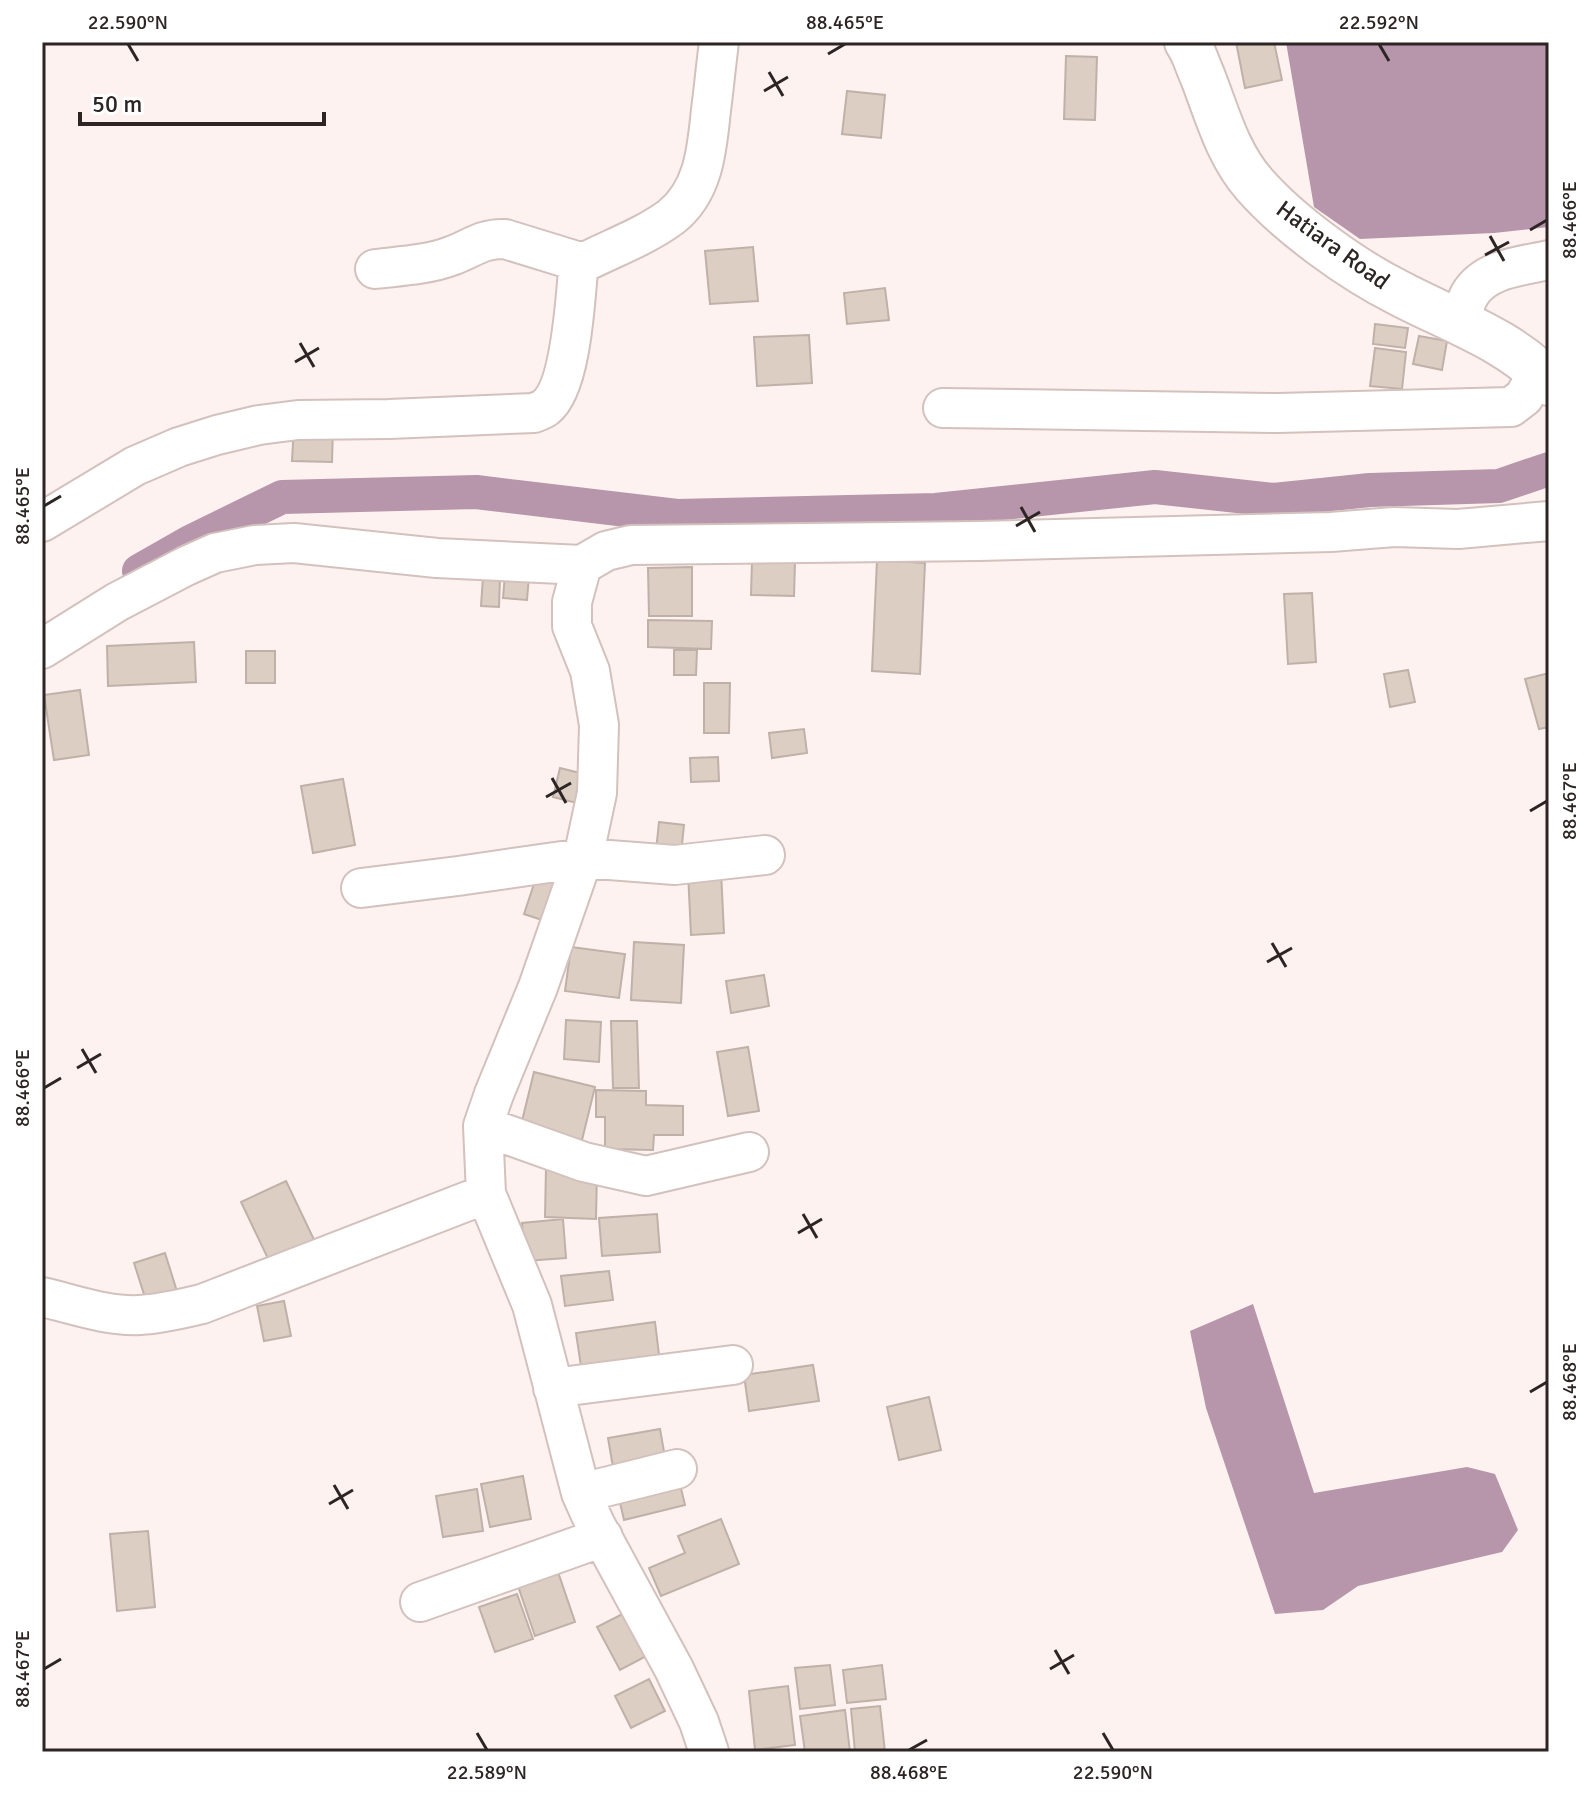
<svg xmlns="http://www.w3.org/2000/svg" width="1591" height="1794" font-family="Signika,sans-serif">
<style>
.water{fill:#b795aa}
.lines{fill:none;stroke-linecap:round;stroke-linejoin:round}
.canal{stroke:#b795aa;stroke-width:34}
.building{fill:#ddcec4;stroke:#bfb1a7;stroke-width:2}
.minor-casing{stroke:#d3c1bd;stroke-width:42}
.tertiary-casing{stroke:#d3c1bd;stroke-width:48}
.minor{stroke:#fff;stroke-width:38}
.tertiary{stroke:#fff;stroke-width:44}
.ticks{fill:none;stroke:#2c2524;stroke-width:3}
.labels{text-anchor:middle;stroke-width:7;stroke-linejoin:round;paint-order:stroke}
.street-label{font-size:24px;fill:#2c2524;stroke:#fff}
.neatline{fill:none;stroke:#2c2524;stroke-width:3}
.ticks-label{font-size:20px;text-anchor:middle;fill:#2c2524}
</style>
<rect width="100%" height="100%" fill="#fef2f0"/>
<path class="water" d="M 1286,42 L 1549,42 L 1549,227 L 1494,233 L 1360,239 L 1314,207 Z
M 1253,1304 L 1314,1493 L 1467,1467 L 1495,1474 L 1518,1530 L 1502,1552 L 1358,1586 L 1323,1610 L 1275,1614 L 1206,1408 L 1190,1331 Z"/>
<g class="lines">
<path class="canal" d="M 139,571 L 190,542 L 282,497 L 476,492 L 677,516 L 936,510 L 1155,487 L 1274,500 L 1370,490 L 1499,486 L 1549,469"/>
</g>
<path class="building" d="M 1236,42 L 1274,42 L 1282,80 L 1245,88 Z
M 1066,56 L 1097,57 L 1095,120 L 1064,119 Z
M 847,91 L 885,95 L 881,138 L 842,134 Z
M 753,247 L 758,301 L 710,304 L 705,251 Z
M 885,288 L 889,320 L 847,324 L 844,293 Z
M 1375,324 L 1408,328 L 1405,348 L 1373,344 Z
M 809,335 L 812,383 L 757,386 L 754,337 Z
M 1419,336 L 1447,341 L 1442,370 L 1413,364 Z
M 1375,348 L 1406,352 L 1402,389 L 1370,386 Z
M 294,425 L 333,427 L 332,462 L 292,461 Z
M 877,560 L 925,563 L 920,674 L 872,671 Z
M 752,561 L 795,562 L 794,596 L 751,595 Z
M 692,567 L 692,616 L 649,616 L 648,568 Z
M 505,574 L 529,576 L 527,600 L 503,598 Z
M 483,577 L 500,578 L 499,607 L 481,606 Z
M 1312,593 L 1316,662 L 1288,664 L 1284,594 Z
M 648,620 L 712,621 L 711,649 L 648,647 Z
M 194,642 L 196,682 L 108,686 L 107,646 Z
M 674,650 L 697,650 L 696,675 L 674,675 Z
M 246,651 L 275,651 L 275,683 L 246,683 Z
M 1408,670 L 1415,702 L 1390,707 L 1384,674 Z
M 1549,673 L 1549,727 L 1539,729 L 1525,679 Z
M 704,683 L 730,683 L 729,733 L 704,733 Z
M 80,690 L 89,755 L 54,760 L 44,695 Z
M 804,729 L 807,753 L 772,758 L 769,733 Z
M 718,757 L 719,781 L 691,782 L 690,758 Z
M 560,768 L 588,775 L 581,804 L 553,797 Z
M 343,779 L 355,845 L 313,853 L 301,786 Z
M 659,822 L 684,825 L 681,854 L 656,851 Z
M 721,871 L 724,933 L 691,935 L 688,872 Z
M 538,872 L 555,877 L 542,920 L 524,914 Z
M 634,942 L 684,945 L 681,1003 L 631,1000 Z
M 571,947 L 625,954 L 619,998 L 565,991 Z
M 764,975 L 769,1006 L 731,1013 L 726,981 Z
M 566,1020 L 601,1022 L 599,1062 L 564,1059 Z
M 611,1021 L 637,1021 L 639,1088 L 613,1088 Z
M 748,1047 L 759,1111 L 728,1116 L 717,1052 Z
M 534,1072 L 595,1087 L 582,1140 L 521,1125 Z
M 596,1090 L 646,1091 L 646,1105 L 683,1106 L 683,1135 L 654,1135 L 653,1150 L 605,1149 L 605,1117 L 596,1117 Z
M 546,1167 L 597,1169 L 596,1219 L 545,1217 Z
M 286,1181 L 318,1248 L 273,1269 L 241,1202 Z
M 657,1214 L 660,1252 L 602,1256 L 599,1218 Z
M 563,1219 L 566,1258 L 525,1261 L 522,1223 Z
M 165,1253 L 180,1301 L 149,1310 L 134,1263 Z
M 609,1271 L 613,1300 L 565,1306 L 561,1276 Z
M 284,1301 L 291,1336 L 264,1341 L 257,1306 Z
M 655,1322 L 660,1363 L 582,1373 L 576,1333 Z
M 813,1365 L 819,1401 L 749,1411 L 744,1375 Z
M 929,1397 L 941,1450 L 899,1460 L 887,1407 Z
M 660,1429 L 666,1463 L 614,1473 L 608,1438 Z
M 523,1476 L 531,1519 L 490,1527 L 481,1484 Z
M 678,1476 L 685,1505 L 624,1520 L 617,1490 Z
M 477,1489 L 483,1531 L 443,1537 L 436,1496 Z
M 721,1519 L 739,1564 L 661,1596 L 649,1568 L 685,1553 L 678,1536 Z
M 148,1531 L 155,1607 L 117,1611 L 110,1534 Z
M 557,1569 L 575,1622 L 535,1636 L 517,1583 Z
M 517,1594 L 533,1639 L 495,1652 L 479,1607 Z
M 634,1608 L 656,1651 L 620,1670 L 597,1627 Z
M 830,1665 L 835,1705 L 800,1709 L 795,1668 Z
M 882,1665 L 886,1699 L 847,1703 L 843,1670 Z
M 649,1679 L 665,1711 L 631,1728 L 615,1696 Z
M 788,1686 L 795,1745 L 755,1750 L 749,1691 Z
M 880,1706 L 885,1752 L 855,1752 L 851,1709 Z
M 845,1710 L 850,1752 L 805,1752 L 800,1716 Z"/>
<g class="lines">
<g class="minor-casing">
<path id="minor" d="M 375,269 C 400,266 427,265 451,256 C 471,249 482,238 505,239 L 583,263
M 1458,323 C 1462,314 1465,303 1470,294 C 1486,268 1522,266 1549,260
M 943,408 L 1278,413 L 1511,407 L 1524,397 L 1539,370
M 42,522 L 135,466 L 179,447 L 217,435 L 259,425 L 298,420 L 389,419 L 534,413 C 538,411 543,410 546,407 C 571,387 575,302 578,271 L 583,263 C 612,248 644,237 671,217 C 704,191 707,149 711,110 C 714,87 716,65 719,42
M 42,649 L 117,602 L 186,566 L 215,553 L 255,545 L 294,543 L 437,558 L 582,565
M 361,888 L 458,876 L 583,858 L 675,865 L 765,855
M 483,1126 L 584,1162 L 646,1176 L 749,1152
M 42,1297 C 73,1304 108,1317 140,1315 C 161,1314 181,1309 202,1304 L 486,1194
M 553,1388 L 733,1365
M 581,1493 L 677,1469
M 420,1602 L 603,1537
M 709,1752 L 699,1722 L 674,1669 L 595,1524 L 581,1493 L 532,1305 L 486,1194 L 483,1126 L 494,1094 L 538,987 L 583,858 L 597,793 L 599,725 L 590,671 L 572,626 L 572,602 L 582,565 L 606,551 L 631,545 L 979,541 L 1331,532 L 1394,527 L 1458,529 L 1549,521"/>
</g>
<g class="tertiary-casing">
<path id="tertiary" d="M 1187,42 C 1194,52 1197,64 1202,75 C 1217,113 1227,153 1254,184 C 1289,224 1351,269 1399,293 C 1446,318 1515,342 1549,383"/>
</g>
<use href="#minor" class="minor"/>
<use href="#tertiary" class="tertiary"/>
</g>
<path class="ticks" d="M 128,44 L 138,61M 1379,44 L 1389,61M 828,54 L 845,44M 769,72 L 783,96M 764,91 L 788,77M 1530,230 L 1547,220M 1490,236 L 1504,261M 1485,255 L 1509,242M 300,343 L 314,367M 295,362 L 319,348M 44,506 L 61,496M 1021,507 L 1035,532M 1016,526 L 1040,512M 552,778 L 566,803M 546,797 L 571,783M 1530,811 L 1547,801M 1272,943 L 1286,967M 1267,962 L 1292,948M 82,1049 L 96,1073M 77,1068 L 101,1054M 44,1088 L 61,1078M 803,1214 L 817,1238M 798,1233 L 822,1219M 1530,1392 L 1547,1382M 334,1485 L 348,1509M 329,1504 L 353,1490M 1055,1650 L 1069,1674M 44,1669 L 61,1659M 1050,1669 L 1074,1655M 477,1733 L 487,1750M 1103,1733 L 1113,1750M 909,1750 L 927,1740"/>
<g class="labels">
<g class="street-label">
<text transform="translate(1333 245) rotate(36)" y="8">Hatiara Road</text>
</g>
</g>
<rect width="1591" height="1794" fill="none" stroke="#ffffff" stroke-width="88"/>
<path d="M80 112v12h244v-12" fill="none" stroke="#2c2524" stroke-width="4"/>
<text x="92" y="112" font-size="24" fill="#2c2524" stroke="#ffffff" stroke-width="6" paint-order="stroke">50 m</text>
<rect x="44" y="44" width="1503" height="1706" class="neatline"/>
<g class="ticks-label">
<text x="128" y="29">22.590°N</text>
<text x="845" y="29">88.465°E</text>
<text x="1379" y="29">22.592°N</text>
<text transform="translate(1569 220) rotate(-90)" y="7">88.466°E</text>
<text transform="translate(22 506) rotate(-90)" y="7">88.465°E</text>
<text transform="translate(1569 801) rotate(-90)" y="7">88.467°E</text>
<text transform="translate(22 1088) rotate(-90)" y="7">88.466°E</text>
<text transform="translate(1569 1382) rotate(-90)" y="7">88.468°E</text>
<text transform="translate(22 1669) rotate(-90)" y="7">88.467°E</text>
<text x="487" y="1779">22.589°N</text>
<text x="909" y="1779">88.468°E</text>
<text x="1113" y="1779">22.590°N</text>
</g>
</svg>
